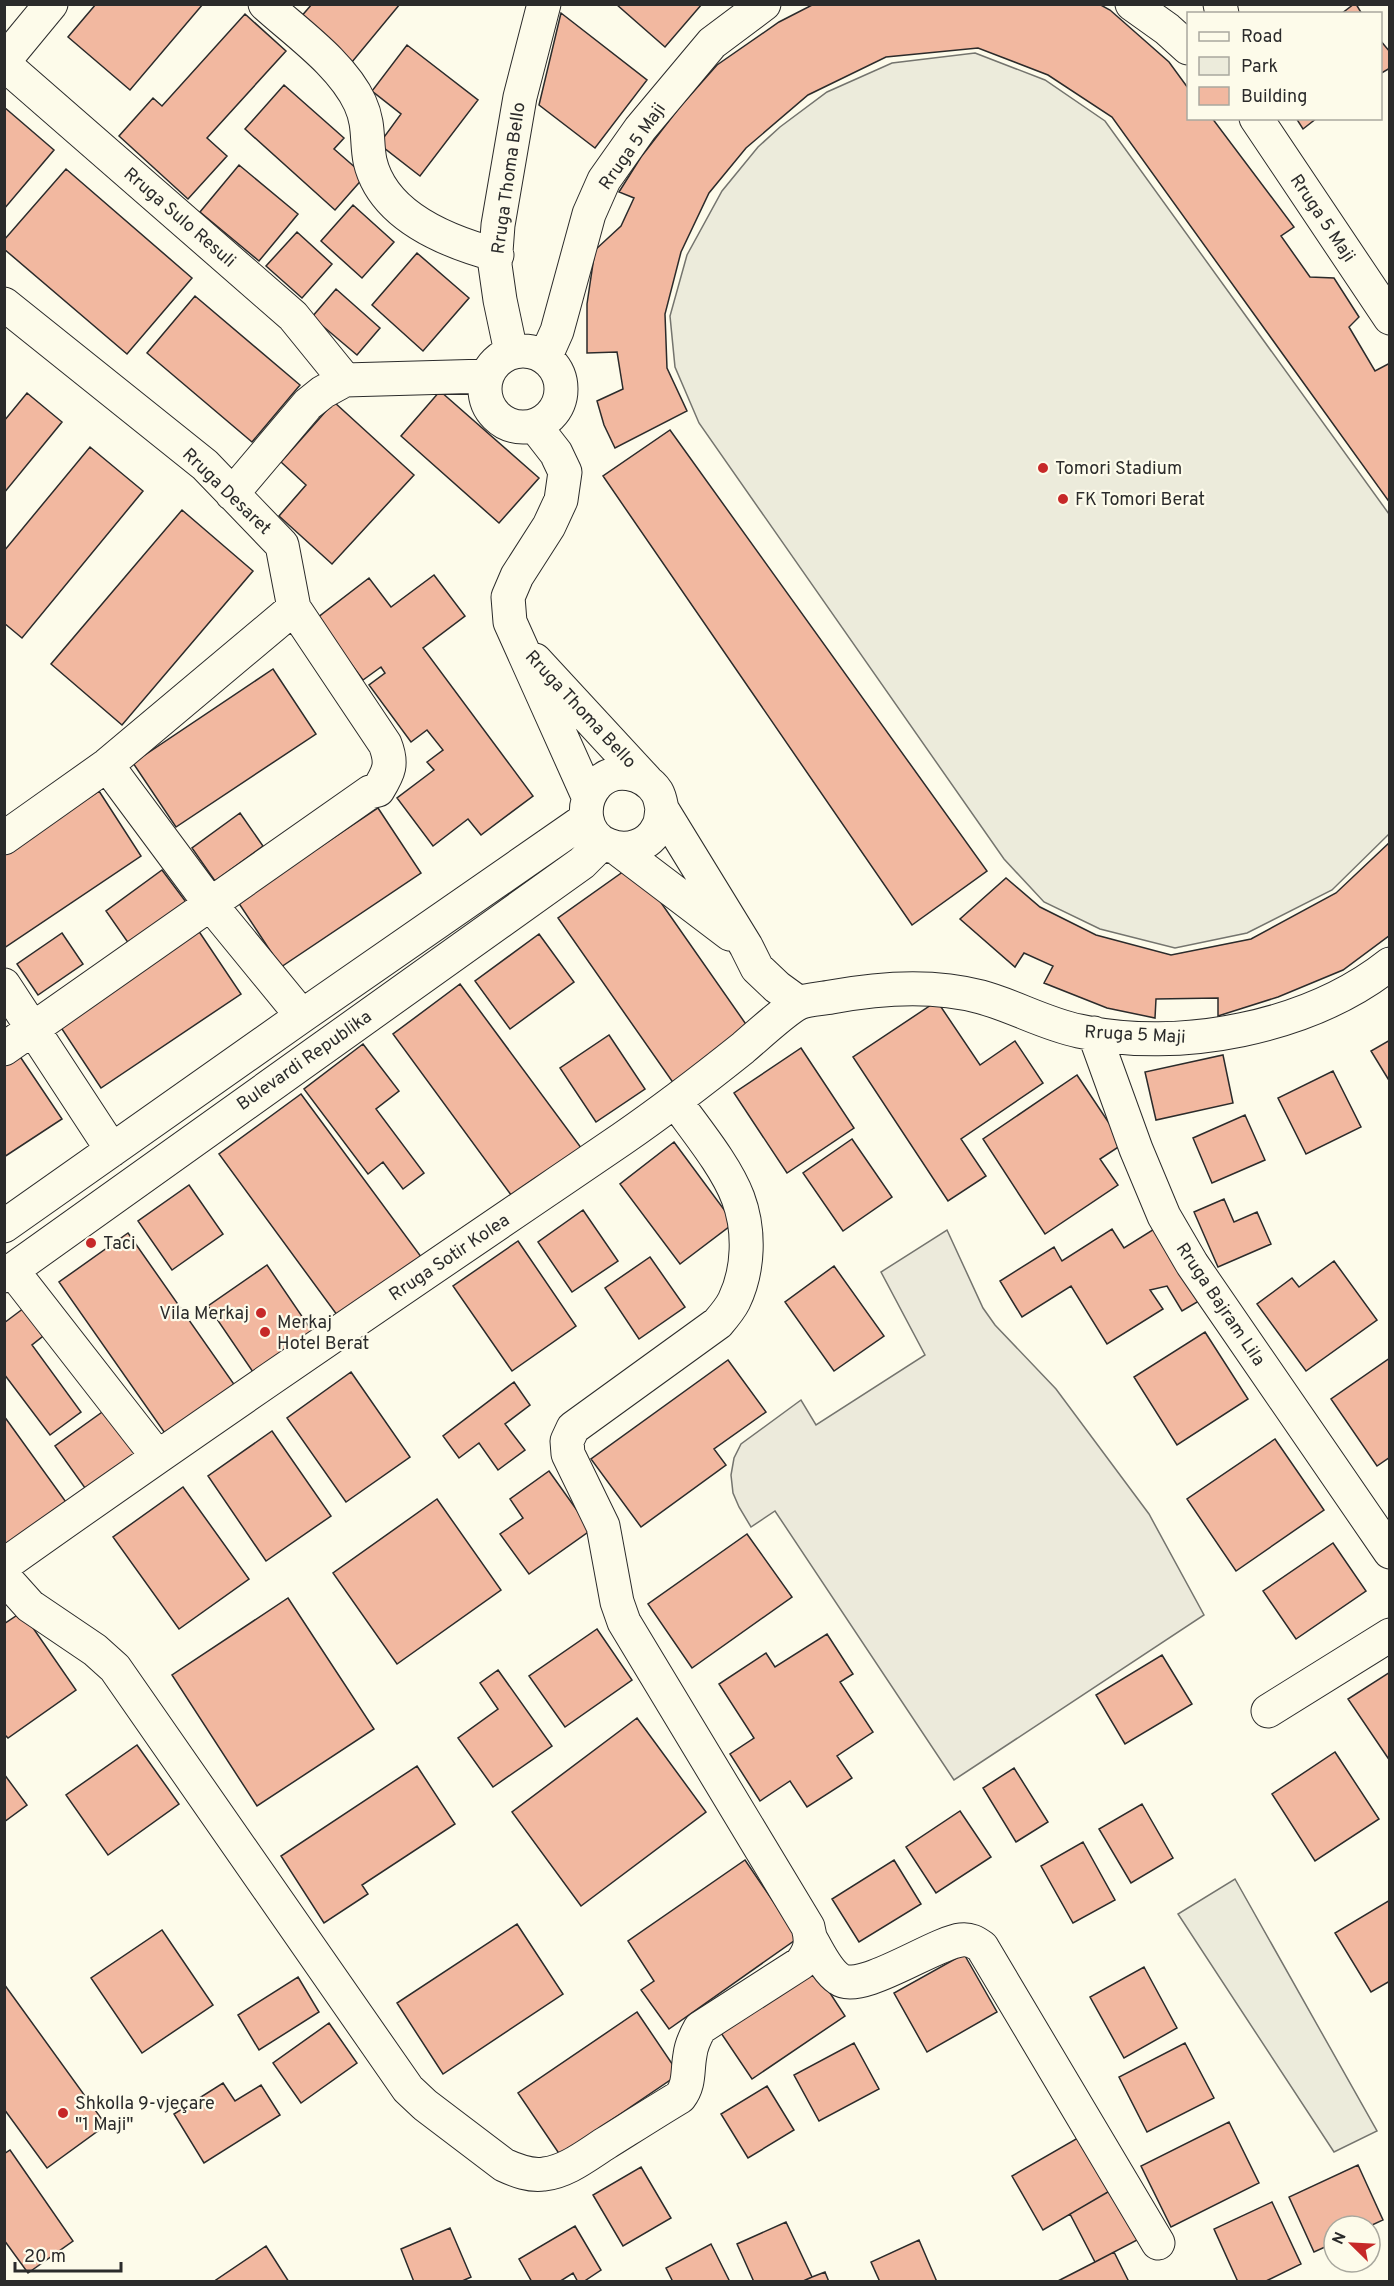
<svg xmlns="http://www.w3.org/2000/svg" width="1394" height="2286" font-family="Overpass,sans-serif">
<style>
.green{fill:#ecebdb;stroke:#74746e;stroke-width:1.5}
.parking{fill:#eceadb;stroke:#74746e;stroke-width:1.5}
.building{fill:#f2b8a0;stroke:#2b2b2b;stroke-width:1.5}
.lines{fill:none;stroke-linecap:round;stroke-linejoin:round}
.minor-casing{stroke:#2b2b2b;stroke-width:35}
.major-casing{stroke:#2b2b2b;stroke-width:35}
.minor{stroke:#fdfbea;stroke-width:33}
.major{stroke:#fdfbea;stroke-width:33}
.poi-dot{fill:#c62828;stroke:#fdfbea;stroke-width:2}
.labels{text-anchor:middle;stroke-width:4.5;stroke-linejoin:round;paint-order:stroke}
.street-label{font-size:18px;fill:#2b2b2b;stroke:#fdfbea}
.poi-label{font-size:18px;fill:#2b2b2b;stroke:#fdfbea;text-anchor:start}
</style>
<rect width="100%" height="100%" fill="#fdfbea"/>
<path class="green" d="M 975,53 L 1045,80 L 1105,121 L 1389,514 L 1389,834 L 1332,890 L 1247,933 L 1175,948 L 1100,929 L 1044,902 L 1004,859 L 699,423 L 675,367 L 670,316 L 687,255 L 722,191 L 758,147 L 780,127 L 827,92 L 892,63 Z
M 1235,1879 L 1377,2131 L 1334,2152 L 1178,1914 Z"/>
<path class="parking" d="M 947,1230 L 983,1308 L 995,1325 L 1056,1389 L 1149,1514 L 1204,1615 L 954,1780 L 775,1511 L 751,1527 L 739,1507 L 733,1493 L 731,1475 L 734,1458 L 741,1444 L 801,1400 L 816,1425 L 925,1355 L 881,1272 Z"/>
<path class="building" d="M 96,4 L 203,4 L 130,90 L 68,37 Z
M 312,4 L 400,4 L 352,62 L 300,18 Z
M 616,4 L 702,4 L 665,47 Z
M 814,4 L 1099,4 L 1110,10 L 1169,62 L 1188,88 L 1188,118 L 1212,118 L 1294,227 L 1281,236 L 1310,277 L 1334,278 L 1359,317 L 1349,327 L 1375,371 L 1390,363 L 1390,503 L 1112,117 L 1048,75 L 978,48 L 886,57 L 808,95 L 746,148 L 709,193 L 681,252 L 665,314 L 667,368 L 687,411 L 615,448 L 604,425 L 597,401 L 623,389 L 617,352 L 587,353 L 587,304 L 595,250 L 621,226 L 634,198 L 619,192 L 641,157 L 679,108 L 717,65 L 779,22 Z
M 1354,4 L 1356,4 L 1362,14 L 1341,14 Z
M 561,13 L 647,80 L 595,148 L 539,105 Z
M 245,14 L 286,51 L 207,138 L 227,156 L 188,199 L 119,136 L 153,98 L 162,106 Z
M 1380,40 L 1390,52 L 1390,68 L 1380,74 Z
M 407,45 L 478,100 L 420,176 L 379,144 L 401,114 L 372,91 Z
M 284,85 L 344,138 L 334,149 L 365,176 L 335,210 L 245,129 Z
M 4,107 L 54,150 L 4,209 Z
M 1296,118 L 1317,118 L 1303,129 Z
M 239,165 L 298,214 L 259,261 L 200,212 Z
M 66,169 L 192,278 L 127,354 L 4,249 L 4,240 Z
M 353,205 L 394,242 L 362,278 L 321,241 Z
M 297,232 L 332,264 L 302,298 L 266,266 Z
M 417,253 L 469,298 L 423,351 L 372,305 Z
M 336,289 L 380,328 L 357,355 L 312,317 Z
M 195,296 L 300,385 L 252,442 L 147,353 Z
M 440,391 L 539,478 L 499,523 L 401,436 Z
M 27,393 L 62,422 L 4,493 L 4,421 Z
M 334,402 L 414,475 L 332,564 L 279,516 L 306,485 L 281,462 Z
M 670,430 L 987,871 L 912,925 L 603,476 Z
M 90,447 L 143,491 L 22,638 L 4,623 L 4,551 Z
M 182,510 L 253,571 L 122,725 L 51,664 Z
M 434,575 L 465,616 L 423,648 L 533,796 L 481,835 L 468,819 L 433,846 L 397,798 L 434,770 L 427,762 L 443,750 L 427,730 L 411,742 L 369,685 L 385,673 L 381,667 L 363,680 L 317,618 L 369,578 L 391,607 Z
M 273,669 L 316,734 L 176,827 L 133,763 Z
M 99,791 L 141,856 L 4,948 L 4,854 Z
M 378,808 L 421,873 L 281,967 L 238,902 Z
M 240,813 L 263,846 L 215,881 L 192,848 Z
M 1390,842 L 1390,935 L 1343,970 L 1278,997 L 1218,1016 L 1218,998 L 1156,999 L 1155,1018 L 1107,1008 L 1044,983 L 1053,966 L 1024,953 L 1015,967 L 960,919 L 1006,878 L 1040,907 L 1096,935 L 1171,955 L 1251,939 L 1336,893 Z
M 634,864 L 750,1030 L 674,1084 L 558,918 Z
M 162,870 L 186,902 L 129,944 L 106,911 Z
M 198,930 L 241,994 L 101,1088 L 58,1023 Z
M 62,933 L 83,964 L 38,995 L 17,964 Z
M 539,934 L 574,982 L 510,1029 L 475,981 Z
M 460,984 L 582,1149 L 514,1199 L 393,1034 Z
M 937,1001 L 980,1065 L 1015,1041 L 1043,1083 L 961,1139 L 986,1176 L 948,1201 L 853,1057 Z
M 609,1035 L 645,1089 L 596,1122 L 560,1068 Z
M 1390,1040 L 1390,1082 L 1371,1051 Z
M 363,1044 L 399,1091 L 376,1109 L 424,1173 L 403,1189 L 383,1162 L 368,1174 L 304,1089 Z
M 801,1048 L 854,1128 L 787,1173 L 734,1093 Z
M 19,1055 L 62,1119 L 4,1157 L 4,1064 Z
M 1223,1055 L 1233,1103 L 1156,1120 L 1145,1072 Z
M 1333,1071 L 1361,1127 L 1306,1154 L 1278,1098 Z
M 1077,1075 L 1123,1144 L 1100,1159 L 1118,1185 L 1045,1234 L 983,1139 Z
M 301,1094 L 422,1258 L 340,1319 L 219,1154 Z
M 1245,1115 L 1265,1160 L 1212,1183 L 1193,1138 Z
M 852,1139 L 892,1197 L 843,1231 L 803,1173 Z
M 674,1142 L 734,1223 L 680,1264 L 620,1184 Z
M 189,1185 L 223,1234 L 172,1270 L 138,1221 Z
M 1224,1199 L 1234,1222 L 1257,1212 L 1271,1244 L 1218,1267 L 1194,1212 Z
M 583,1210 L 618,1261 L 572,1292 L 538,1242 Z
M 1159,1226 L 1204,1298 L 1182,1311 L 1167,1286 L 1150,1290 L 1163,1309 L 1107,1344 L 1071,1286 L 1022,1317 L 1000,1281 L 1054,1247 L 1062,1261 L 1112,1229 L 1124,1248 Z
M 128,1233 L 238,1390 L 169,1439 L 59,1282 Z
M 518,1241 L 576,1326 L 512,1371 L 453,1286 Z
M 650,1257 L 685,1307 L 639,1339 L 605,1288 Z
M 1334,1261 L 1377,1320 L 1306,1371 L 1257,1304 L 1292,1278 L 1299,1287 Z
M 267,1265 L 314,1334 L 255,1375 L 208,1306 Z
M 834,1266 L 884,1336 L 834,1371 L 785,1302 Z
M 32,1302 L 52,1329 L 32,1345 L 81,1412 L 50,1435 L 4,1374 L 4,1323 Z
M 1205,1332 L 1248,1399 L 1177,1445 L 1134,1377 Z
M 1390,1358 L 1390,1457 L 1377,1466 L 1331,1399 Z
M 728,1360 L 766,1412 L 714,1449 L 726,1465 L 641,1527 L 591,1459 Z
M 351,1372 L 410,1457 L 346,1502 L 287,1418 Z
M 514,1382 L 530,1405 L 505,1424 L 525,1450 L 498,1470 L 479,1443 L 459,1458 L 443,1436 Z
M 112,1405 L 147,1453 L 90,1495 L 55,1446 Z
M 4,1416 L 71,1509 L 4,1556 Z
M 272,1431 L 331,1516 L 266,1561 L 208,1476 Z
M 1275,1439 L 1324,1510 L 1236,1571 L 1187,1499 Z
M 549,1471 L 591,1530 L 529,1574 L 500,1534 L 523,1518 L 510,1499 Z
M 183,1487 L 249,1579 L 179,1629 L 113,1537 Z
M 437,1499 L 501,1590 L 397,1664 L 333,1573 Z
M 747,1534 L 792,1597 L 692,1668 L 648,1604 Z
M 1333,1543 L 1366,1591 L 1296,1639 L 1263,1591 Z
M 288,1598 L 374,1729 L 257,1806 L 172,1675 Z
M 22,1612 L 76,1690 L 8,1738 L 4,1734 L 4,1624 Z
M 597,1629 L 632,1680 L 565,1727 L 529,1676 Z
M 827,1634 L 853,1674 L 840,1682 L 873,1732 L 837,1756 L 852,1778 L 807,1807 L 790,1781 L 760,1801 L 730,1754 L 754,1738 L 719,1684 L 766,1653 L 775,1667 Z
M 1162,1655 L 1192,1704 L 1125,1744 L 1096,1695 Z
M 498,1670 L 552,1746 L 493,1787 L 458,1738 L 498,1709 L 480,1683 Z
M 1390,1672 L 1390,1761 L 1348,1699 Z
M 637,1718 L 706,1812 L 581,1906 L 512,1812 Z
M 137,1745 L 179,1804 L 108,1855 L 66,1795 Z
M 1335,1752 L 1379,1819 L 1315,1861 L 1272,1794 Z
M 417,1766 L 455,1824 L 362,1885 L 368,1894 L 324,1923 L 281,1856 Z
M 1014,1768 L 1048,1822 L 1016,1842 L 983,1788 Z
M 4,1774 L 27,1805 L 4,1822 Z
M 1142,1804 L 1173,1858 L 1131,1883 L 1099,1829 Z
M 960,1811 L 991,1857 L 936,1893 L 906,1847 Z
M 1083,1842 L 1115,1900 L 1073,1923 L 1041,1866 Z
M 745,1860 L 798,1938 L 669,2029 L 641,1990 L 654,1981 L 628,1941 Z
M 894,1860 L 921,1904 L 859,1942 L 832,1899 Z
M 1390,1900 L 1390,1981 L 1371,1992 L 1335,1933 Z
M 517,1924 L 563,1994 L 443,2074 L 397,2003 Z
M 162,1930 L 213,2005 L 142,2053 L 91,1978 Z
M 964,1954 L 997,2012 L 927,2052 L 894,1993 Z
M 1144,1967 L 1177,2028 L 1124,2058 L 1090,1997 Z
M 815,1970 L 845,2016 L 752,2079 L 721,2033 Z
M 298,1977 L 319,2012 L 259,2050 L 238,2015 Z
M 4,1984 L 106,2125 L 47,2168 L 4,2109 Z
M 637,2012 L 679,2074 L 560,2155 L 518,2093 Z
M 329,2023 L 357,2063 L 301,2103 L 273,2063 Z
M 854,2043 L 879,2089 L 819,2121 L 794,2075 Z
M 1185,2043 L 1214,2098 L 1147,2132 L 1119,2077 Z
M 223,2083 L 235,2101 L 261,2085 L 280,2115 L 204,2163 L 174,2114 Z
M 767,2086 L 794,2130 L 748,2158 L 721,2114 Z
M 1229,2122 L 1259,2183 L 1171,2227 L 1141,2166 Z
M 1083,2135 L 1113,2189 L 1043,2230 L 1012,2176 Z
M 10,2150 L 73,2241 L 28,2273 L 4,2240 L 4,2154 Z
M 1358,2165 L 1383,2220 L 1370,2226 L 1334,2226 L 1334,2243 L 1314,2252 L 1289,2197 Z
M 641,2167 L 671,2218 L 623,2246 L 593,2195 Z
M 1113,2189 L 1141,2238 L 1095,2262 L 1070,2214 Z
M 1272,2202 L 1301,2264 L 1264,2282 L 1238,2282 L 1214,2229 Z
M 786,2222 L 812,2277 L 801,2282 L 754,2282 L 737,2244 Z
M 575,2226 L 601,2270 L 583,2282 L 578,2282 L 573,2273 L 559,2282 L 532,2282 L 519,2259 Z
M 450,2228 L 471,2277 L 460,2282 L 414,2282 L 401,2249 Z
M 919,2240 L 937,2282 L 880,2282 L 871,2262 Z
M 711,2244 L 730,2282 L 673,2282 L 666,2268 Z
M 266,2246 L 289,2282 L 213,2282 Z
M 1114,2252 L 1129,2282 L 1056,2282 L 1095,2262 Z
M 825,2272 L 829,2282 L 801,2282 L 812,2277 Z"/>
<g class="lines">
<g class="minor-casing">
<path id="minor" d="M 265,4 C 297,33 342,64 360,103 C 370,125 366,141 370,161 C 383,217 448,242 497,255
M 1132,4 L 1167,29 L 1188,48
M 1220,4 L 1222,14
M 4,64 L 293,316 L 345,380
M 1256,118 L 1390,318
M 4,304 L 205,465 L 282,545 L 294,608 L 385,744 C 393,764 389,772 378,790 L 370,792 L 4,1049
M485 389a38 38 0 1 1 76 0a38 38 0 1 1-76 0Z
M 511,352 L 500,300 L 495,265 L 498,225 L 520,97 L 544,4
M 545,358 L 557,331 L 589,214 L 604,180 L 640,129 L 712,43 L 764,4
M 535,426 L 556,453 L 565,472 L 561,500 L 549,526 L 517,576 L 508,597 L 510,622 L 588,796
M 232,494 L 308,404 L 323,392 L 345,380 L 487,376
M 535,660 L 646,780
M 107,765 L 211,905 L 302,1016
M 662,809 C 661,815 661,822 658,827 C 649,846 627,853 608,845 C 583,835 580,803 597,784 C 614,766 644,772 657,792 C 660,797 661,804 662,809 L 746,946 L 757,968 L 777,987 L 799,1003
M 4,838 L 107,765 L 294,608
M 618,849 L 730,934
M 4,985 L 112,1150
M 1094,1033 L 1136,1149 L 1164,1216 L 1192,1264 L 1390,1552
M 4,1226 L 302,1016 L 586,819
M 12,1270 L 157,1456
M 4,1276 L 582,863 L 602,843
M 4,1565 C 208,1420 415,1280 622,1139 C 664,1110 703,1080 743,1048 C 756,1037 786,1009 799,1003 C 808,999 821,999 831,997 C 879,988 933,984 981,997 C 1014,1006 1045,1024 1079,1031 C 1179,1053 1309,1028 1390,964
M 4,1577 L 30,1606 L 95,1650 L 115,1668 L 408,2089 L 425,2105 L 504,2165 C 517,2171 530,2176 544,2174 C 566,2172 587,2155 606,2143 C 630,2128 655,2112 680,2097 C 690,2084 687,2071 690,2055 C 691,2045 695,2037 700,2028 L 801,1963 C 811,1950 812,1942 808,1927 L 624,1622 L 617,1602 L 603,1526 L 568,1454 L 567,1441 L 573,1428 L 718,1323 C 724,1316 730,1309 734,1301 C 749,1270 750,1230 738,1198 C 726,1166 696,1130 676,1102
M 1268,1711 L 1390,1635
M 812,1941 C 819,1953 827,1971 839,1979 C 860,1995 934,1943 961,1940 C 970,1939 975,1942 982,1947 L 1158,2243"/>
</g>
<g class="major-casing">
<path id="major" d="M 4,61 L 51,4"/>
</g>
<use href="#minor" class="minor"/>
<use href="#major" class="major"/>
</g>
<g class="poi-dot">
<circle cx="1043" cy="468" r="6"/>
<circle cx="1063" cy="499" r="6"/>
<circle cx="91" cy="1243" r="6"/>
<circle cx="261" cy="1313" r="6"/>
<circle cx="265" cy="1332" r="6"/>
<circle cx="63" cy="2113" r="6"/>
</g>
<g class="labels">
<g class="street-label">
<text transform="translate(632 146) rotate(-55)" y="6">Rruga 5 Maji</text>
<text transform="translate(508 178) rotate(-82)" y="6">Rruga Thoma Bello</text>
<text transform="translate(180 217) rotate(41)" y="6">Rruga Sulo Resuli</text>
<text transform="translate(1323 218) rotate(56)" y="6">Rruga 5 Maji</text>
<text transform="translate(227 491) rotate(44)" y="6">Rruga Desaret</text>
<text transform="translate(581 709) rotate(47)" y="6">Rruga Thoma Bello</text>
<text transform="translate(1135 1034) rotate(3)" y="6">Rruga 5 Maji</text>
<text transform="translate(304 1060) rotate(-35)" y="6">Bulevardi Republika</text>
<text transform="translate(449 1257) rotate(-34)" y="6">Rruga Sotir Kolea</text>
<text transform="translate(1221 1304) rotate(56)" y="6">Rruga Bajram Lila</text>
</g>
<g class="poi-label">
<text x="1055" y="474">Tomori Stadium</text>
<text x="1075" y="505">FK Tomori Berat</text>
<text x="103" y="1249">Taci</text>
<text x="249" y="1319" text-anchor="end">Vila Merkaj</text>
<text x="277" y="1328">Merkaj<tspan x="277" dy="21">Hotel Berat</tspan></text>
<text x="75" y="2109">Shkolla 9-vjeçare<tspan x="75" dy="21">"1 Maji"</tspan></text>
</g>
</g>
<rect width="1394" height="2286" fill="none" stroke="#2b2b2b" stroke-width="12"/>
<rect x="1187" y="12" width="195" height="108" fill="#fdfbea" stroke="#a9a89e" stroke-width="1.5"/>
<rect x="1199" y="32" width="30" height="9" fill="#fdfbea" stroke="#a9a89e" stroke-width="1.5"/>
<text x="1241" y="42" font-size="18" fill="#2b2b2b">Road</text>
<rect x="1199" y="57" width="30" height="18" fill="#ecebdb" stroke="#a9a89e" stroke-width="1.5"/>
<text x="1241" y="72" font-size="18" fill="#2b2b2b">Park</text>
<rect x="1199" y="87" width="30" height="18" fill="#f2b8a0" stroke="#a9a89e" stroke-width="1.5"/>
<text x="1241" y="102" font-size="18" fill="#2b2b2b">Building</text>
<g transform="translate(1352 2244) rotate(294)"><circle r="28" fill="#fdfbea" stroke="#a9a89e" stroke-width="1.5"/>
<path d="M0-4.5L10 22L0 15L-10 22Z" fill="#c62828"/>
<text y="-9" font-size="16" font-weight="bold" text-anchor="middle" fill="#2b2b2b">N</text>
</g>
<path d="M15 2262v9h106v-9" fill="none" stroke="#2b2b2b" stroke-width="3"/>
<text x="24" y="2262" font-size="18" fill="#2b2b2b" stroke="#fdfbea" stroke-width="4.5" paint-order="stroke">20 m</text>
</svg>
